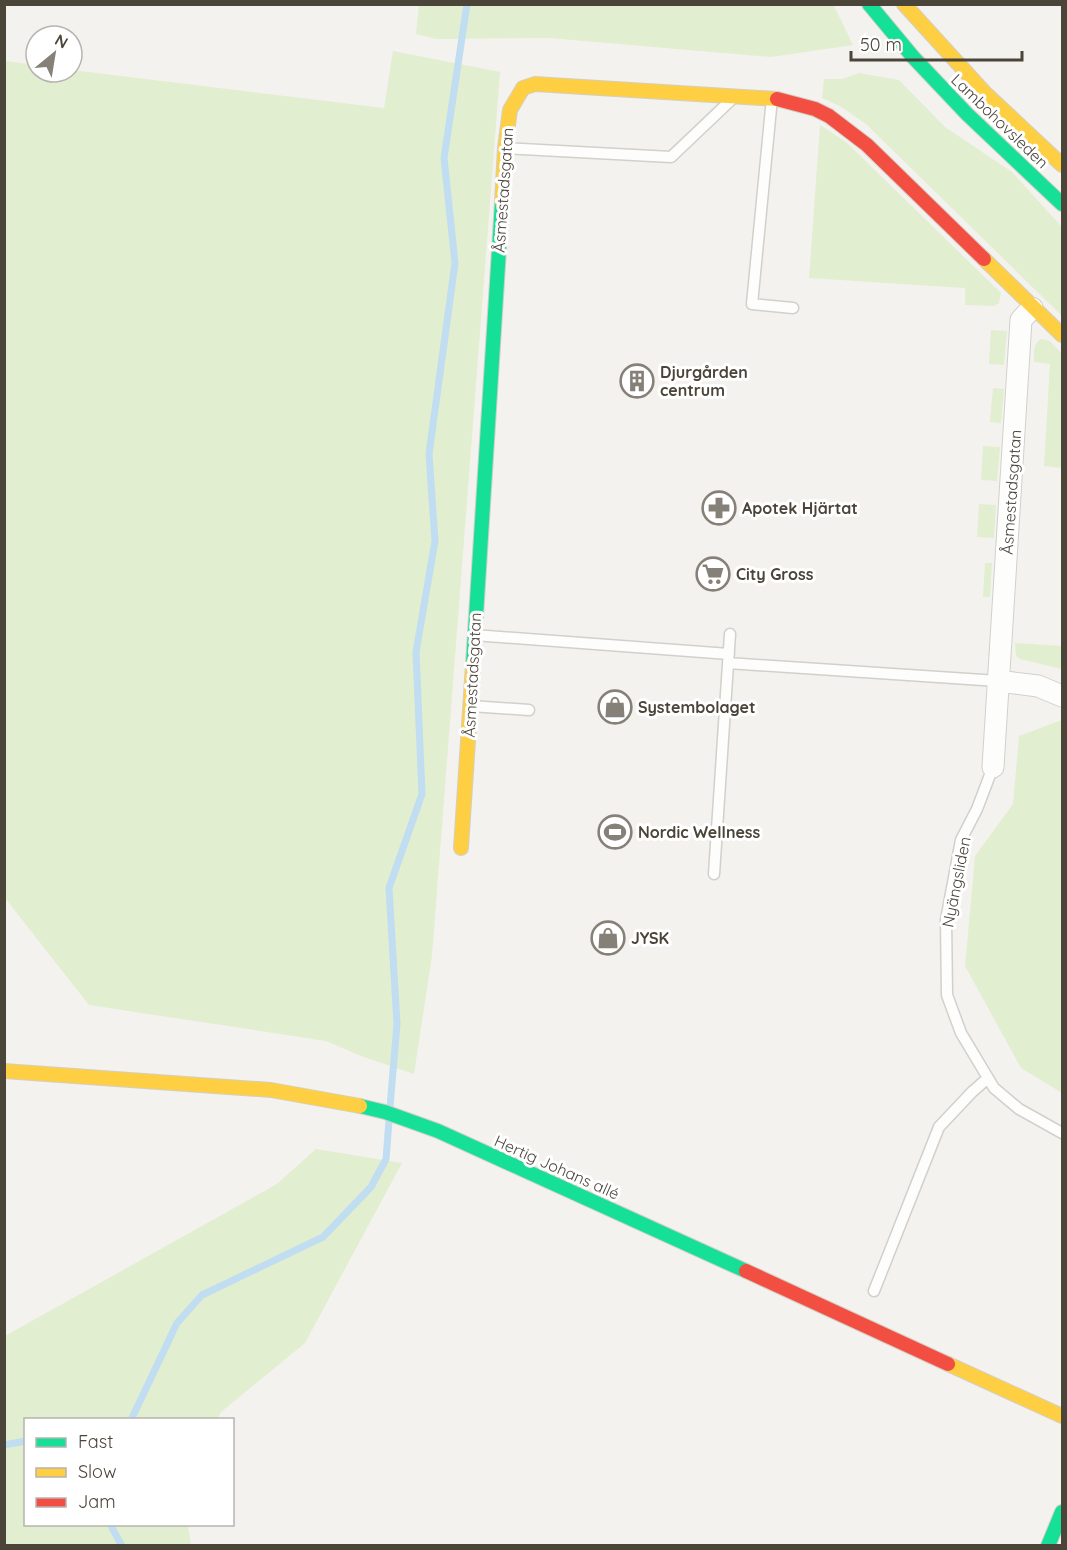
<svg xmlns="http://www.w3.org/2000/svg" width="1067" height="1550" font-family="Quicksand,sans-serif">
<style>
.green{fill:#e1eecf}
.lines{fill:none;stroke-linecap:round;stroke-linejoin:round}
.stream{stroke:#c0ddf1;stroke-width:7}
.lane-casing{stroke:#d2d0cb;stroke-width:13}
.street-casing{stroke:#d2d0cb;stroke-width:23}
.fast-casing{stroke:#d3cfc5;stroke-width:16}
.slow-casing{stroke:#d3cfc5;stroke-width:16}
.jam-casing{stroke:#d3cfc5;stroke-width:16}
.lane{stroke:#fdfdfc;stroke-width:10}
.street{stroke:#fdfdfc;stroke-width:21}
.fast{stroke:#16e098;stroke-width:14}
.slow{stroke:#ffcf43;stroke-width:14}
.jam{stroke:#f24e42;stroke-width:14}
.labels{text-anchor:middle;stroke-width:6;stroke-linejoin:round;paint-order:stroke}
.street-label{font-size:16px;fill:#4b4439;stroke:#fff}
.poi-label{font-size:16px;font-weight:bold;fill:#4b4439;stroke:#fff;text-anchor:start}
</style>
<rect width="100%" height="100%" fill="#f4f2ee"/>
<path class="green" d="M 833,4 L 853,45 L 771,57 L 549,38 L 436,39 L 416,34 L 419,5 Z
M 4,43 L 5,61 L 36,65 L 36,72 L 72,72 L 72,70 L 384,108 L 393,51 L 500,72 L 432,956 L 414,1074 L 361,1056 L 326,1041 L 89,1005 L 5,898 Z
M 859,73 L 899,80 L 945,127 L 1012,172 L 1062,227 L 1062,316 L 866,124 L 840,106 L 822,98 L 824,79 L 842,79 Z
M 820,125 L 846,142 L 1001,293 L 999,303 L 994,306 L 965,305 L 965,288 L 809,278 Z
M 991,330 L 1007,331 L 1004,365 L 989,364 Z
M 1041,339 L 1050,341 L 1062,354 L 1062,468 L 1044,466 L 1050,364 L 1034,362 C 1034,352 1033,344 1041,339 Z
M 993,388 L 1004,389 L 1001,423 L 990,422 Z
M 983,446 L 1000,447 L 997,481 L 981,480 Z
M 979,504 L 996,505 L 994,538 L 977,537 Z
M 985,563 L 992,563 L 990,597 L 983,597 Z
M 1015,643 L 1062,646 L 1062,669 L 1020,659 L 1016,656 Z
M 1062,720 L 1062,1093 L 1021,1068 L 965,966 L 975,856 L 1013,804 L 1019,736 Z
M 316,1149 L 402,1163 L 305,1343 L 221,1412 L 218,1419 L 26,1420 L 26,1524 L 188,1525 L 191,1545 L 5,1545 L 5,1336 L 277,1184 Z"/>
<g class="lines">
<path class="stream" d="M 390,1107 L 397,1024 L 389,888 L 422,794 L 416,652 L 435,541 L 429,454 L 455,263 L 444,158 L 467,4
M 131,1420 L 177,1323 L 202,1295 L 323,1237 L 371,1187 L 386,1159 L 389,1121
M 4,1445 L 26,1441
M 110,1524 L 122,1546"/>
<g class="lane-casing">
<path id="lane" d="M 772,98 L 752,304 L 793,308
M 505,148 L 671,157 L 731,100
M 474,635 L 729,654
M 728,663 L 998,681
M 471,706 L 529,710
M 993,767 L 977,809 L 961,840 L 946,920 L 947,995 L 961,1033 L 994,1088 L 1019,1109 L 1062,1133
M 714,874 L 730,634
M 874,1291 L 939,1127 L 972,1092 L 988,1078"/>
</g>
<g class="street-casing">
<path id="street" d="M 998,681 L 1038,686 L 1062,696
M 993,767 L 1021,320 L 1032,308"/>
</g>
<g class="fast-casing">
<path id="fast" d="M 869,4 L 913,57 L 967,114 L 1062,204
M 473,664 L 502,202
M 360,1106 L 385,1112 L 438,1131 L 746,1271
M 1048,1546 L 1062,1512"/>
</g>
<g class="slow-casing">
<path id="slow" d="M 904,4 L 984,92 L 1062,165
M 502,202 L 505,148 L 510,110 L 523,88 L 535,84 L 777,99
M 984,259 L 1062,335
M 461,848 L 473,664
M 4,1071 L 271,1090 L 360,1106
M 948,1364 L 1062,1416"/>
</g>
<g class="jam-casing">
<path id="jam" d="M 777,99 L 815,109 L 829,116 L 867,145 L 984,259
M 746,1271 L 948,1364"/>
</g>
<use href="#lane" class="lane"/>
<use href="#street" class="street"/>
<use href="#fast" class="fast"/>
<use href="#slow" class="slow"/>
<use href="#jam" class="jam"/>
</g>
<defs>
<g id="building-ring" transform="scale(1.725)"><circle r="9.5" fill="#fff" stroke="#868178" stroke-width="1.5"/><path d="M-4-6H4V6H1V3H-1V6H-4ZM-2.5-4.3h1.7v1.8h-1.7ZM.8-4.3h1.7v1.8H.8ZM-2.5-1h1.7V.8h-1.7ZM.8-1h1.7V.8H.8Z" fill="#868178"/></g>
<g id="pharmacy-ring" transform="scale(1.725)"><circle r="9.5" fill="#fff" stroke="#868178" stroke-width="1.5"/><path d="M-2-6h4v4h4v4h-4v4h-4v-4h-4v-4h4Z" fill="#868178"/></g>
<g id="supermarket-ring" transform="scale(1.725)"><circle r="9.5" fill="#fff" stroke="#868178" stroke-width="1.5"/><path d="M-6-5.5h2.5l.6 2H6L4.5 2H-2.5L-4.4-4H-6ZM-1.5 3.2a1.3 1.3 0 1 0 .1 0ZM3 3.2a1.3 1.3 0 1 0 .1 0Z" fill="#868178"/></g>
<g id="shop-ring" transform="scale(1.725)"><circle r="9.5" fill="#fff" stroke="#868178" stroke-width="1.5"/><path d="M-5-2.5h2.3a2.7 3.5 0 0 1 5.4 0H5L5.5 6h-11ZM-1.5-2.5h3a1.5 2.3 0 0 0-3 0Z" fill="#868178"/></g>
<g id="stadium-ring" transform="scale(1.725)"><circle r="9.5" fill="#fff" stroke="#868178" stroke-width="1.5"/><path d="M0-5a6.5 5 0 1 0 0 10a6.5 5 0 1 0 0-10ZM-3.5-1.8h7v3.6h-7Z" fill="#868178"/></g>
</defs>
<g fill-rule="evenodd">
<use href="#building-ring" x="637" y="381"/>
<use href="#pharmacy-ring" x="719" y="508"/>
<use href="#supermarket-ring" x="713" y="574"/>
<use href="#shop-ring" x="615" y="707"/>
<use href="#stadium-ring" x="615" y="832"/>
<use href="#shop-ring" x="608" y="938"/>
</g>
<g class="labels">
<g class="street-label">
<text transform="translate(1000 121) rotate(44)" y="6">Lambohovsleden</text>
<text transform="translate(503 190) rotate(-86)" y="6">Åsmestadsgatan</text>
<text transform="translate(1011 492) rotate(-86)" y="6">Åsmestadsgatan</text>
<text transform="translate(472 675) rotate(-87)" y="6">Åsmestadsgatan</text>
<text transform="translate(956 882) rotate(-79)" y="6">Nyängsliden</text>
<text transform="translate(557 1167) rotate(24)" y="6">Hertig Johans allé</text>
</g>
<g class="poi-label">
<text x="660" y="378">Djurgården<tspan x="660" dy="18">centrum</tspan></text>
<text x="742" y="514">Apotek Hjärtat</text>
<text x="736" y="580">City Gross</text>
<text x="638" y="713">Systembolaget</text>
<text x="638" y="838">Nordic Wellness</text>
<text x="631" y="944">JYSK</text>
</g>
</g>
<rect width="1067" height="1550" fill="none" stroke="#4b4439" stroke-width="12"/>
<rect x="24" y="1418" width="210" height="108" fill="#ffffff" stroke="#b7b4b0" stroke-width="1.5"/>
<rect x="36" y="1438" width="30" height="9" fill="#16e098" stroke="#b7b4b0" stroke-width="1.5"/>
<text x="78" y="1448" font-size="18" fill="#4b4439">Fast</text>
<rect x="36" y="1468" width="30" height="9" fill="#ffcf43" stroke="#b7b4b0" stroke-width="1.5"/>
<text x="78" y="1478" font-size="18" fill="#4b4439">Slow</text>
<rect x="36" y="1498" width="30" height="9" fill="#f24e42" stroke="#b7b4b0" stroke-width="1.5"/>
<text x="78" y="1508" font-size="18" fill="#4b4439">Jam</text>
<g transform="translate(54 54) rotate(30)"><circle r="28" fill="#ffffff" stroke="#b7b4b0" stroke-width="1.5"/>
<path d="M0-4.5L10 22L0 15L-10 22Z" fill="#868178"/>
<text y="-9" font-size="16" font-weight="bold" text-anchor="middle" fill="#4b4439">N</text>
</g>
<path d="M851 51v9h171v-9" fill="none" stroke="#4b4439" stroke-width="3"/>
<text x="860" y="51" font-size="18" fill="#4b4439" stroke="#ffffff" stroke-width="4.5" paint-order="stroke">50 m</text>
</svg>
